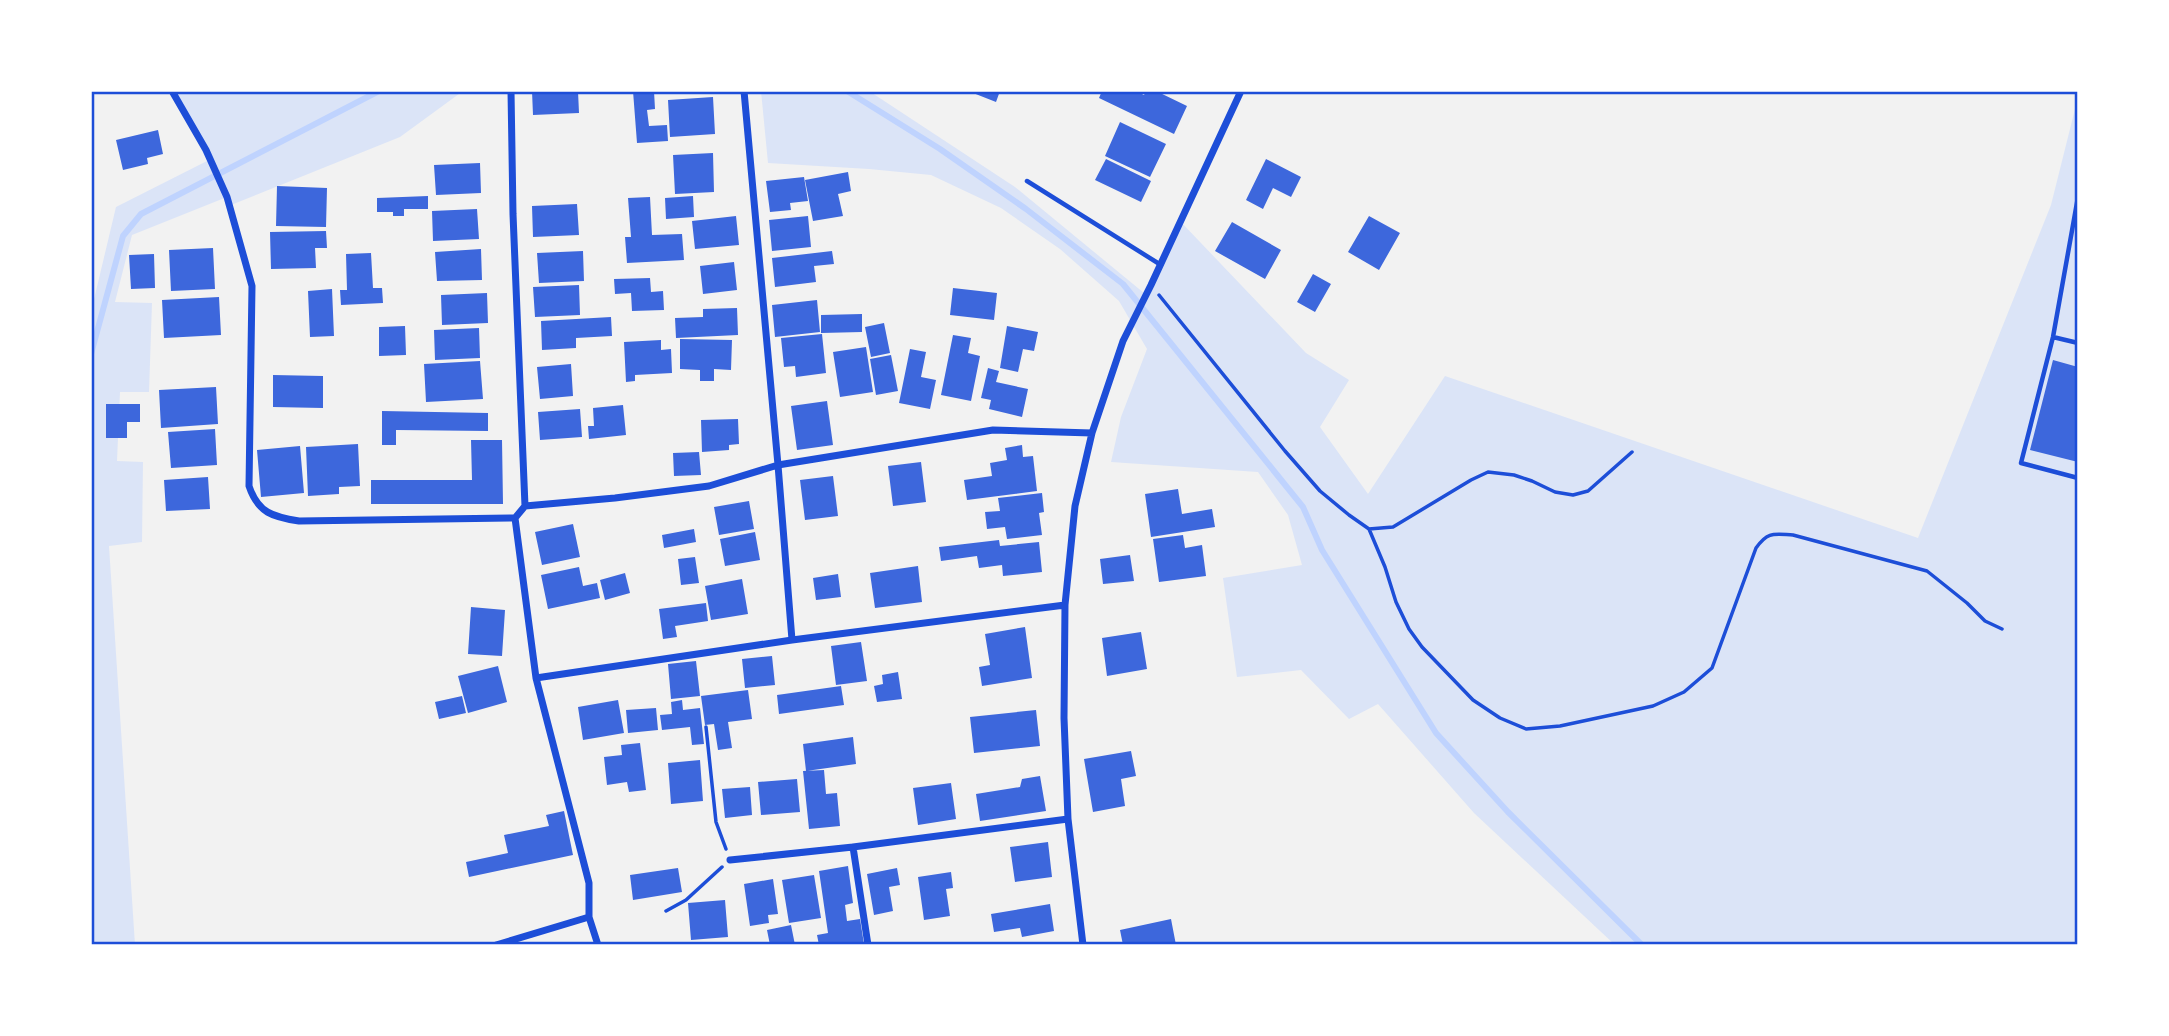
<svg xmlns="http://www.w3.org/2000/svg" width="2169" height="1036" font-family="Raleway,sans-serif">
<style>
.green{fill:#dbe4f7}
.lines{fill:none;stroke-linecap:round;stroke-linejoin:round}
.stream{stroke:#bfd3fe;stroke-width:6}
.building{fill:#3d67dc}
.path{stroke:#1d4ed8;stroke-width:3.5}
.service{stroke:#1d4ed8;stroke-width:4.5}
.minor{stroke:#1d4ed8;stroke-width:7}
.neatline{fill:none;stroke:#1d4ed8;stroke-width:2.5}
</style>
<rect width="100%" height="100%" fill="#f2f2f2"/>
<path class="green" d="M 180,91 L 463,91 L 400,137 L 231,205 L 227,197 L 132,235 L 115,302 L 152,303 L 149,392 L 120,392 L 117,461 L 143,462 L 142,542 L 109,546 L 135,945 L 91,945 L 91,312 L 116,207 L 207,161 L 174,94 Z
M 761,91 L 869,91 L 1015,187 L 1144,293 L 1179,220 L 1306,353 L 1349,380 L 1320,427 L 1368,494 L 1445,376 L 1918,538 L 2051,205 L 2078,97 L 2078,945 L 1615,945 L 1474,813 L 1378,704 L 1349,719 L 1301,670 L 1237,677 L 1223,578 L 1302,565 L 1288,515 L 1258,472 L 1111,462 L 1121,417 L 1147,349 L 1119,301 L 1060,249 L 1001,208 L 931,175 L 869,169 L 768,163 Z"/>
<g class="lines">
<path class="stream" d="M 847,91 L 940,149 L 1026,209 L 1123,284 L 1303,507 L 1322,550 L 1436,733 L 1508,812 L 1642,945
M 91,354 L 123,236 L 141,214 L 379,91"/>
</g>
<path class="building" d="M 532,91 L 578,91 L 579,113 L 533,115 Z
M 633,91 L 654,91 L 655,109 L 647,110 L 649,126 L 667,125 L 668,141 L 637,143 Z
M 968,91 L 1000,91 L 996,102 Z
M 1102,91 L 1136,91 L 1144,95 L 1146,91 L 1156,91 L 1187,106 L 1174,134 L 1099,98 Z
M 713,97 L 715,134 L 670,137 L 668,100 Z
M 1120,122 L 1166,144 L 1150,177 L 1105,156 Z
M 158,130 L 163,154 L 147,158 L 148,164 L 123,170 L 116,140 Z
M 713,153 L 714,192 L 675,194 L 673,155 Z
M 1106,159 L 1151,181 L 1141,202 L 1095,180 Z
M 1266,159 L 1301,177 L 1291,197 L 1273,188 L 1263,209 L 1246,200 Z
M 480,163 L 481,193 L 436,195 L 434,165 Z
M 848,172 L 851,191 L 838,194 L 843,216 L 813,221 L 805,180 Z
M 804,177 L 808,201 L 790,203 L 791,210 L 770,212 L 766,181 Z
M 277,186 L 327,188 L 326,227 L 276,226 Z
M 428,196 L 428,209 L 404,209 L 404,216 L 393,216 L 393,212 L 377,212 L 377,198 Z
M 693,196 L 694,217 L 666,219 L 665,198 Z
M 650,197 L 652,235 L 682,234 L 684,260 L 627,263 L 625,237 L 631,237 L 628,198 Z
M 577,204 L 579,235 L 533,237 L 532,206 Z
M 477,209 L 479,239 L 433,241 L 432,211 Z
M 736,216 L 739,245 L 695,249 L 692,221 Z
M 808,216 L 811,247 L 772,251 L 769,220 Z
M 1369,216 L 1400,233 L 1379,270 L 1348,252 Z
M 1232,222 L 1281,250 L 1265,279 L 1215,251 Z
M 326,231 L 327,248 L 315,248 L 316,268 L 271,269 L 270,232 Z
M 213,248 L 215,289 L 171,291 L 169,250 Z
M 481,249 L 482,280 L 437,281 L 435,252 Z
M 583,251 L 584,281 L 539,283 L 537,253 Z
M 832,251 L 834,264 L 814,266 L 816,282 L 775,287 L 772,258 Z
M 371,253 L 373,288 L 382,288 L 383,303 L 341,305 L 340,290 L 347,290 L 346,254 Z
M 154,254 L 155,288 L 131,289 L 129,255 Z
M 734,262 L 737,290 L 703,294 L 700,266 Z
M 1313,274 L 1331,284 L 1315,312 L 1297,302 Z
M 650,278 L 651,292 L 663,291 L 664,310 L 632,311 L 631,293 L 615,294 L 614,279 Z
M 579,285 L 580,315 L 535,317 L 533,287 Z
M 953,288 L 997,293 L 994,320 L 950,315 Z
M 332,289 L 334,336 L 310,337 L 308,291 Z
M 487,293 L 488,323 L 442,325 L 441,295 Z
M 219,297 L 221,335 L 164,338 L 162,300 Z
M 817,300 L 820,332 L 775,337 L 772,305 Z
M 737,308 L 738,335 L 676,338 L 675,318 L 703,317 L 703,309 Z
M 862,314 L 862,332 L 821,333 L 821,315 Z
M 611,317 L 612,336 L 576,338 L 576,348 L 542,350 L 541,321 Z
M 884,323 L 890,353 L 871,357 L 865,327 Z
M 405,326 L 406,355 L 379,356 L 379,327 Z
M 1007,326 L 1038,332 L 1034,351 L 1023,349 L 1018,372 L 1000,368 Z
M 479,328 L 480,358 L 435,360 L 434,330 Z
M 822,334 L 826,373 L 796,377 L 795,366 L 784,367 L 781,338 Z
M 953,335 L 971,338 L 968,353 L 980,356 L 971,401 L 941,395 Z
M 680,339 L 732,340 L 731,370 L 714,369 L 714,381 L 700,381 L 700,370 L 680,369 Z
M 661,340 L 661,350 L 671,349 L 672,373 L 635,375 L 635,381 L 626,382 L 624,342 Z
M 866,347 L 873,392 L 840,397 L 833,352 Z
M 910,349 L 926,352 L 921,377 L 936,380 L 930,409 L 899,403 Z
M 891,355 L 898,391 L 876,395 L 870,359 Z
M 2053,360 L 2078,367 L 2078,462 L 2030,450 Z
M 480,361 L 483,399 L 426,402 L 424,364 Z
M 571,364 L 573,396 L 540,399 L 537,367 Z
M 988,368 L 999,371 L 996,382 L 1028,389 L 1022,417 L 989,409 L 991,400 L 981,398 Z
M 273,375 L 323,376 L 323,408 L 273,407 Z
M 216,387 L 218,424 L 161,428 L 159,390 Z
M 827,401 L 833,445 L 797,450 L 791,406 Z
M 106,404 L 140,404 L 140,422 L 127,422 L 127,438 L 106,438 Z
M 623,405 L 626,435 L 589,439 L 588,426 L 594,426 L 593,408 Z
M 580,409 L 582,437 L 540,440 L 538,412 Z
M 382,411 L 488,413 L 488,431 L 396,430 L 396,445 L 382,445 Z
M 738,419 L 739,444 L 729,445 L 729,450 L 702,452 L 701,420 Z
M 215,429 L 217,465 L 171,468 L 168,432 Z
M 471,440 L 502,440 L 503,504 L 371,504 L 371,480 L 472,480 Z
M 358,444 L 360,486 L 339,487 L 339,494 L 308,496 L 306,447 Z
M 1022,445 L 1023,457 L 1033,456 L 1037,491 L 967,500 L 964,480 L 992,476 L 990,463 L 1007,460 L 1005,448 Z
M 300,446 L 304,493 L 261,497 L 257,450 Z
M 699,452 L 701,475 L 674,476 L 673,453 Z
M 921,462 L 926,502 L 893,506 L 888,466 Z
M 833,476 L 838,516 L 805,520 L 800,480 Z
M 208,477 L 210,509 L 166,511 L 164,480 Z
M 1178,489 L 1182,514 L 1212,509 L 1215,527 L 1151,537 L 1145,494 Z
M 1042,493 L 1044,512 L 1039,513 L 1042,535 L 1007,539 L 1005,527 L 987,529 L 985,512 L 1000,511 L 998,498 Z
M 749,501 L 754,529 L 719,535 L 714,507 Z
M 573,524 L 580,557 L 542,565 L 535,532 Z
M 694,529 L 696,542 L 664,548 L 662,535 Z
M 755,532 L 760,560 L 725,566 L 720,539 Z
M 1183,535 L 1185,548 L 1202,545 L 1206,576 L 1159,582 L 1153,539 Z
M 999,540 L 1000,546 L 1039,542 L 1042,572 L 1003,576 L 1002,565 L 979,568 L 977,556 L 941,561 L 939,547 Z
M 1130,555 L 1134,581 L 1103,584 L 1100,559 Z
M 695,557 L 699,583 L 681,585 L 678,559 Z
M 918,566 L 922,602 L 875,608 L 870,573 Z
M 579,567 L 583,586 L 597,583 L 600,598 L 548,609 L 541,575 Z
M 625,573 L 630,593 L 605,600 L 600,580 Z
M 838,574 L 841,597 L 816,600 L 813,578 Z
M 742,579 L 748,614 L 711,620 L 705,586 Z
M 706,603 L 708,621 L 675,626 L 677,637 L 663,639 L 659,609 Z
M 471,607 L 505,610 L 502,656 L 468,654 Z
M 1025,627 L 1032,678 L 982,686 L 979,667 L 990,665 L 985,634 Z
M 1141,632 L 1147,669 L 1107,676 L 1102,638 Z
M 861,642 L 867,681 L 836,685 L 831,646 Z
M 772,656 L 775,685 L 745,688 L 742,659 Z
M 696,661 L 700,696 L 671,699 L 668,664 Z
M 498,666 L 507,702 L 468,713 L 458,676 Z
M 898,672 L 902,699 L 877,702 L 874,686 L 883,684 L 882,675 Z
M 841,686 L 844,705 L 779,714 L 777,695 Z
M 748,690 L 752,719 L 728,722 L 732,748 L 718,750 L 714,724 L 705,725 L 701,696 Z
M 462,696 L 466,713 L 439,719 L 435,702 Z
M 618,700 L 624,733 L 583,740 L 578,707 Z
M 682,700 L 683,710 L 700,708 L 704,744 L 692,745 L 690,727 L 662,730 L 660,715 L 672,714 L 671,702 Z
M 656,708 L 658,730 L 628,733 L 626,710 Z
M 1036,710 L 1040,746 L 974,753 L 970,717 Z
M 853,737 L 856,764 L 806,771 L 803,744 Z
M 640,743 L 646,790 L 629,792 L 627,782 L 607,785 L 604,757 L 622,755 L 621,745 Z
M 1131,751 L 1136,776 L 1121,779 L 1125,806 L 1093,812 L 1084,759 Z
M 700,760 L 703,801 L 671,804 L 668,763 Z
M 824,770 L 826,794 L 837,793 L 840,826 L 809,829 L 803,771 Z
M 1040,776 L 1046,811 L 980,821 L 976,794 L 1020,787 L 1022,779 Z
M 797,779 L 800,812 L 761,815 L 758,782 Z
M 951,783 L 956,819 L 918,825 L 913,788 Z
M 750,787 L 752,815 L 725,818 L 722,789 Z
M 564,811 L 573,855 L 469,877 L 466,862 L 508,853 L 504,835 L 549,826 L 546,815 Z
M 1048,842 L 1052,877 L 1015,882 L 1010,847 Z
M 848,866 L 853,903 L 845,905 L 847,921 L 860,919 L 864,944 L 819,945 L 817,935 L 828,933 L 819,871 Z
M 678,868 L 682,892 L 633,900 L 630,875 Z
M 897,868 L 900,885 L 889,887 L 893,911 L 874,915 L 867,874 Z
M 951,872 L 953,888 L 946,889 L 950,916 L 924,920 L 918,877 Z
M 814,875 L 821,918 L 789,923 L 782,880 Z
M 773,879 L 778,914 L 768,915 L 769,923 L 750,926 L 744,884 Z
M 725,900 L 728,937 L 691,940 L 688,903 Z
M 1050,904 L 1054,931 L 1022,937 L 1020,928 L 994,932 L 991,914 Z
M 1171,919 L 1176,945 L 1123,945 L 1120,930 Z
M 791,925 L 795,945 L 770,945 L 767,930 Z"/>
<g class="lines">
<path class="path" d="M 1159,295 L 1285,451 L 1320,491 L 1349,515 L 1369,529 L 1385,567 L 1396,602 L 1409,629 L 1422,647 L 1473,700 L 1500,718 L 1526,729 L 1560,726 L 1653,706 L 1684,692 L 1712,668 L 1756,548 C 1768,531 1774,534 1793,535 L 1927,571 L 1967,603 L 1985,621 L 2002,629
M 1369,529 L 1393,527 L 1471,480 L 1488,472 L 1514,475 L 1532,481 L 1555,492 L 1573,495 L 1588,491 L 1632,452
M 706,727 L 716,822 L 726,849
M 666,911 L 686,900 L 722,867"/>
<path class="service" d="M 1027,181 L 1161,265
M 2078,197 L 2053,337 L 2021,463 L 2078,478
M 2053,337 L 2078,343"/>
<path class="minor" d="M 172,91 L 206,150 L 227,197 L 252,286 L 249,486 C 258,513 273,517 299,521 L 515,518
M 511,91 L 513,214 L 525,506 L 515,518 L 536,678 L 589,883 L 589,917 L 598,945
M 744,91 L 778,465 L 792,640
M 525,506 L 615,498 L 709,486 L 778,465 L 993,430 L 1092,433
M 536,678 L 792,640 L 1065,605
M 853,847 L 868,945
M 730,860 L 853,847 L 1068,819
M 496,945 L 589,917
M 1083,945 L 1068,819 L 1064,718 L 1065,605 L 1075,506 L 1092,433 L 1123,341 L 1151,285 L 1241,91"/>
</g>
<rect width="2169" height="1036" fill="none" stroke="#ffffff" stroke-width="186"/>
<rect x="93" y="93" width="1983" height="850" class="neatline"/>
</svg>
